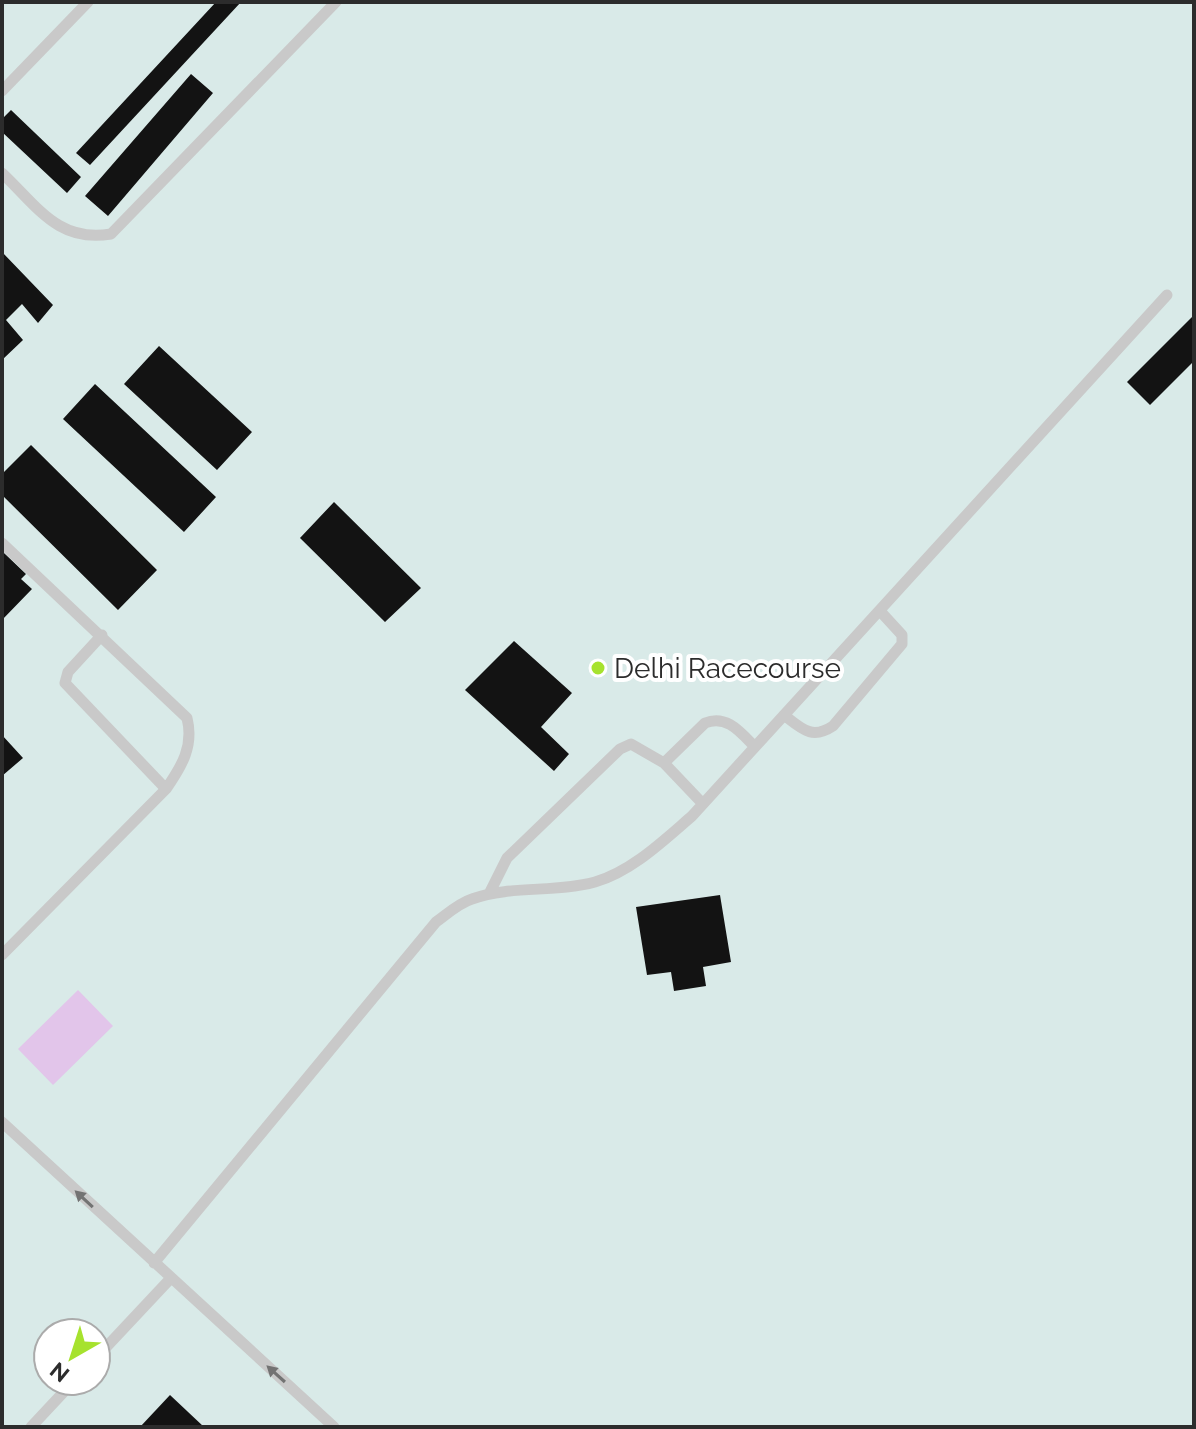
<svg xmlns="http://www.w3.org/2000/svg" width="1196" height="1429" font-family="Raleway,sans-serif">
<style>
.green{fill:#d9eae8;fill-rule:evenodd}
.water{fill:#e2c5ea}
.building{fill:#131313}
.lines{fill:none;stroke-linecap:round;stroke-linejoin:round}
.service{stroke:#c9c9c9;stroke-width:11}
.oneway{fill:#737373}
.poi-dot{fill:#a6e22e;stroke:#fff;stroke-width:3}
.labels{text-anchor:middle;stroke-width:8;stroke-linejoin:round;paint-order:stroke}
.poi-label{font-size:28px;fill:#2c2c2c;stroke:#fff;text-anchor:start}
</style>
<rect width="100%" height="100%" fill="#fff"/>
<path class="green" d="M 2,2 L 1194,2 L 1194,1427 L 2,1427 ZM 48,1333 L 96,1333 L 96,1381 L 48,1381 Z"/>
<path class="water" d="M 78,990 L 113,1026 L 53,1085 L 18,1049 Z"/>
<path class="building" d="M 216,2 L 241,2 L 90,165 L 76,153 Z
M 191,74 L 213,93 L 108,216 L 85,196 Z
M 11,110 L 81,177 L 67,193 L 2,132 L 2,119 Z
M 2,252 L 53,305 L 38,323 L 22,304 L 6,320 L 23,340 L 2,360 Z
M 1194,315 L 1194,361 L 1150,405 L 1127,382 Z
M 159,346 L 252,432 L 217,470 L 124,384 Z
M 95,384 L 216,497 L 184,532 L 63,419 Z
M 31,445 L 157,570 L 118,610 L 2,495 L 2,474 Z
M 334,502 L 421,588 L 385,622 L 300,538 Z
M 4,553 L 26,574 L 21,579 L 32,589 L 2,620 Z
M 514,641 L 572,693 L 541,727 L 569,754 L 554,771 L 465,690 Z
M 2,735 L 23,758 L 2,776 Z
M 720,895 L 731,962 L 703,967 L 706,986 L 674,991 L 671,972 L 647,975 L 636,907 Z
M 170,1395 L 204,1427 L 140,1427 Z"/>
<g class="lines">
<path class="service" d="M 2,91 L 88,2
M 2,173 C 37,206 58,243 111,234 L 336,2
M 2,543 L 187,718 C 194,746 182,766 166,789 L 2,955
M 102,635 L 68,672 L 65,683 L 166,789
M 784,715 C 802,729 812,740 833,726 L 902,644 L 902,635 L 880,611
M 664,763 L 703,804
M 489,894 L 507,858 L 620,749 L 631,744 L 664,763 L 705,723 C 727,714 741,733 755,747
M 2,1122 L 334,1427
M 154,1263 L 436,922 C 447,914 459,903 472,899 C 511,885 555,893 595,882 C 632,871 663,841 692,816 L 1167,295
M 96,1358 L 171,1278
M 31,1427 L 74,1381"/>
</g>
<defs><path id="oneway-solid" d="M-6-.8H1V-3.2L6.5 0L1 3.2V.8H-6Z" transform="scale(2)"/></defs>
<g class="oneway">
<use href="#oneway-solid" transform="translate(84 1199) rotate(-137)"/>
<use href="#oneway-solid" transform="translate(276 1374) rotate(-138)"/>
</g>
<circle class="poi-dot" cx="598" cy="668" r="8"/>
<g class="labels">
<g class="poi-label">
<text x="614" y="678">Delhi Racecourse</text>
</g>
</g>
<rect width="1196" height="1429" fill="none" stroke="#2c2c2c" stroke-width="8"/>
<g transform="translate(72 1357) rotate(219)"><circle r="38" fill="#ffffff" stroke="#ababab" stroke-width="2"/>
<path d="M0-6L14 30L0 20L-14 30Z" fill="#a6e22e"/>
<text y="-12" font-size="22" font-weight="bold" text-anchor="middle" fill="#2c2c2c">N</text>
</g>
</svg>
